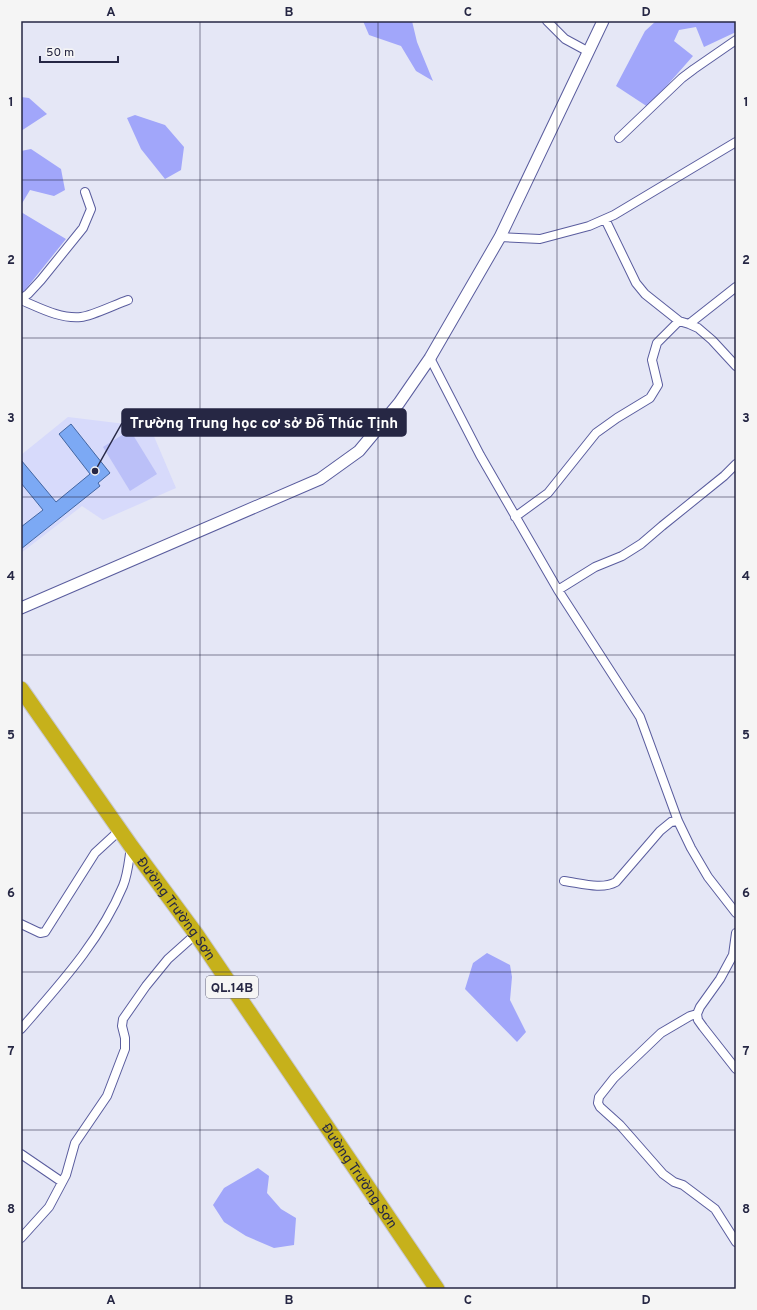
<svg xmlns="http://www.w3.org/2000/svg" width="757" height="1310" font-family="Overpass,sans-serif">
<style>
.built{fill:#d7dafb}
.green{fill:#bbc0f8}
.forest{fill:#a1a6fa}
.building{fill:#7ca9f4;stroke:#4366a2}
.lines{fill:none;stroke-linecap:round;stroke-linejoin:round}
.street-casing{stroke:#5a5d9e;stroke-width:10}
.secondary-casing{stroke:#5a5d9e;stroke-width:13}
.highway-casing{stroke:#c7c7ce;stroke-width:17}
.street{stroke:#fff;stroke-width:8}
.secondary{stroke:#fff;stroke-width:11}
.highway{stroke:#c6b11b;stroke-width:15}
.grid{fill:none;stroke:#262744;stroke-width:1;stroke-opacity:0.55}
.labels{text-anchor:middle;stroke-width:3.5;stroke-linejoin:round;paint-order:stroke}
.shield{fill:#f5f5f5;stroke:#646579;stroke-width:1}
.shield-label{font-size:13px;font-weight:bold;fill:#262744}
.street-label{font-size:14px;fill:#262744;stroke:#f5f5f5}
.leader{fill:none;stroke:#262744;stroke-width:1.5}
.callout-dot{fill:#262744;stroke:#f5f5f5;stroke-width:1.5}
.callout{fill:#262744;stroke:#262744;stroke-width:1.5}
.callout-label{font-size:15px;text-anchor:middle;font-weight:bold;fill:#fff}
.neatline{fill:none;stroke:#262744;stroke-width:1.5}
.grid-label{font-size:13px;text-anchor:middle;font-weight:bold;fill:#262744}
</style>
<rect width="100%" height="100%" fill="#e5e7f6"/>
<path class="built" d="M 68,417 L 150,427 L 176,488 L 103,520 L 82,506 L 21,553 L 21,455 Z"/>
<path class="green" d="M 130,430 L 157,474 L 130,491 L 103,447 Z"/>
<path class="forest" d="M 363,21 L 412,21 L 417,42 L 433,81 L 416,71 L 401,46 L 369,35 Z
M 656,21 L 735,21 L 736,32 L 704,47 L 696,27 L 679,30 L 674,41 L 693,56 L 648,107 L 616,86 L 645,31 Z
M 21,97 L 29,98 L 47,114 L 21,131 Z
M 135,115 L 165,125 L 184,147 L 181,170 L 165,179 L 141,149 L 127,118 Z
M 31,149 L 61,169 L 65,190 L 54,196 L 30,190 L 21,205 L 21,151 Z
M 21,212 L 66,239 L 21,295 Z
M 487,953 L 510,965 L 512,977 L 510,1000 L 526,1032 L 517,1042 L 465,989 L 473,963 Z
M 258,1168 L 269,1176 L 267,1193 L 281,1209 L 296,1218 L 294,1245 L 274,1248 L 246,1236 L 224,1222 L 213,1205 L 224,1188 Z"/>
<path class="building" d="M 71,424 L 110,473 L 98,483 L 100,486 L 21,549 L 21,527 L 43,510 L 21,483 L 21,460 L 56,502 L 90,474 L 59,434 Z"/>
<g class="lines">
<g class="street-casing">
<path id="street" d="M 547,21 L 565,39 L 589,52
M 619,138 L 682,78 L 694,69 L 736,40
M 605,219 L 636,283 L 645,294 L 679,321 L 689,324 L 698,328 L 712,340 L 736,366
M 500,237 L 540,239 L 589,226 L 614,215 L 736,142
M 21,299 L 28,294 L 41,280 L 83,228 L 91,209 L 85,192
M 21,300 C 40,308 60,319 81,317 C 92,316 116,304 128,300
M 689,324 L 736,287
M 430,358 L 480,455 L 558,590 L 640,717 L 678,821 L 691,848 L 708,877 L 736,913
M 515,517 L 548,493 L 596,433 L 617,418 L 650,398 L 658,385 L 652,360 L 657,343 L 679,321
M 558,590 L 595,567 L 622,556 L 641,544 L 662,526 L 724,476 L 736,464
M 564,881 C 580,883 602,890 616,882 L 660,831 L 671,822 L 678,821
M 21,924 L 40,933 L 45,932 L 95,853 L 120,830
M 736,933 L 733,955 L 720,979 L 700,1007 L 697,1014 L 698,1020 L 703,1027 L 736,1069
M 697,1014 L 690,1016 L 661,1033 L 614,1078 L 599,1097 L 598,1103 L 600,1107 L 620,1125 L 663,1174 L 674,1182 L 683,1185 L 715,1209 L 736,1242
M 21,1029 C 60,984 100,941 123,886 C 128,874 129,859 131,847
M 21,1154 L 62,1182
M 21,1238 L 49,1207 L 66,1175 L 75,1143 L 107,1096 L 125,1049 L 125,1038 L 122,1026 L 123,1019 L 146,986 L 168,959 L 196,934"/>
</g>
<g class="secondary-casing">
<path id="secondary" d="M 21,608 L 320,479 L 359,451 L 399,403 L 430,358 L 500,237 L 603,21"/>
</g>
<g class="highway-casing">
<g id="highway">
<path id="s1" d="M 21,689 L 131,846 L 196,934 L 437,1289"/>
</g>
</g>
<use href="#street" class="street"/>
<use href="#secondary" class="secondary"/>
<use href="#highway" class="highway"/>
</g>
<path class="grid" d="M 200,21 L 200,1289M 378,21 L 378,1289M 557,21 L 557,1289M 21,180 L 736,180M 21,338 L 736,338M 21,497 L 736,497M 21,655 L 736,655M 21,813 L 736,813M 21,972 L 736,972M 21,1130 L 736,1130"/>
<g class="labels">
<rect class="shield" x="206" y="976" width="52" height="22" rx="3"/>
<g class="shield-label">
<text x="232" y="992">QL.14B</text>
</g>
<g class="street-label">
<text dy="5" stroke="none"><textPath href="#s1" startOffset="269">Đường Trường Sơn</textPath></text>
<text dy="5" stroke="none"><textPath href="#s1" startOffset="593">Đường Trường Sơn</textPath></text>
</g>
</g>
<path class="leader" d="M95 471L122 423"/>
<circle class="callout-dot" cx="95" cy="471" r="4"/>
<rect class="callout" x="122" y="409" width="284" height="27" rx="4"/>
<g class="callout-label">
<text x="264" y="428">Trường Trung học cơ sở Đỗ Thúc Tịnh</text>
</g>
<rect width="757" height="1310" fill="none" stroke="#f5f5f5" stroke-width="44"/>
<path d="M40 56v6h78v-6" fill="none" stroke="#262744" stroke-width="2"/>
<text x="46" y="56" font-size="12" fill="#262744" stroke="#f5f5f5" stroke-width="3" paint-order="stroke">50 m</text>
<rect x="22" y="22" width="713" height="1266" class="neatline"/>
<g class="grid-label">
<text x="111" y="16">A</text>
<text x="289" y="16">B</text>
<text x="468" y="16">C</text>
<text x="646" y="16">D</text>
<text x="11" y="106">1</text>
<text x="746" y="106">1</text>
<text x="11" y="264">2</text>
<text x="746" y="264">2</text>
<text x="11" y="422">3</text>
<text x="746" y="422">3</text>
<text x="11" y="580">4</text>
<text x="746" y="580">4</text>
<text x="11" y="739">5</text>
<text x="746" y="739">5</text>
<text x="11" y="897">6</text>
<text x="746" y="897">6</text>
<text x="11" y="1055">7</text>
<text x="746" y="1055">7</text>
<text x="11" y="1213">8</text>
<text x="746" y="1213">8</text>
<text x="111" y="1304">A</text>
<text x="289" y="1304">B</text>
<text x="468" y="1304">C</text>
<text x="646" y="1304">D</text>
</g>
</svg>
